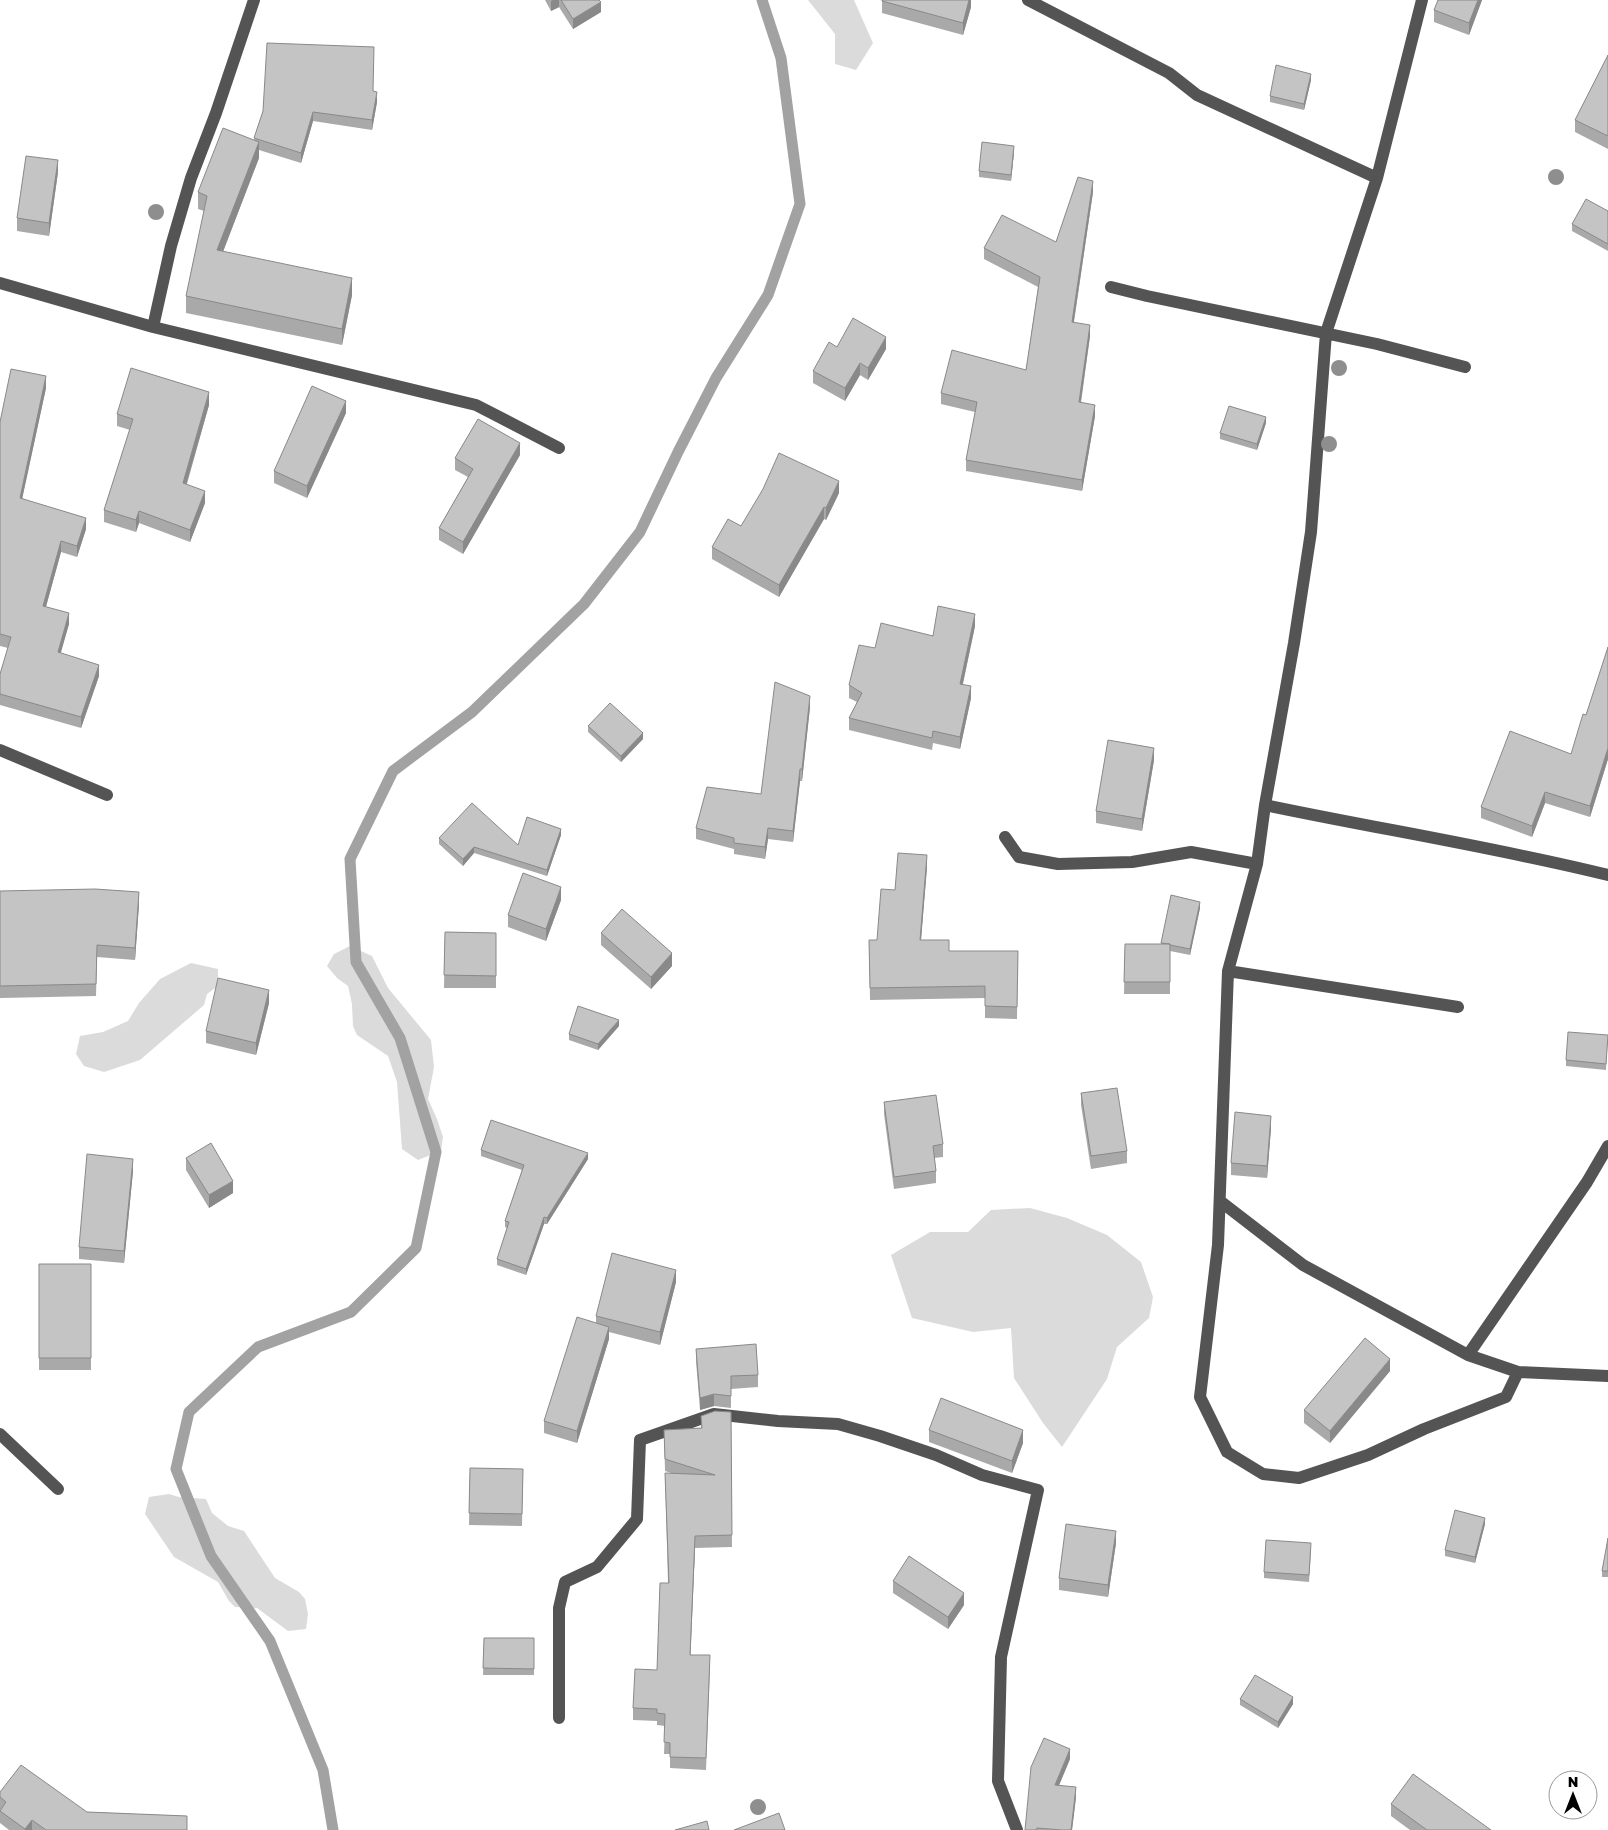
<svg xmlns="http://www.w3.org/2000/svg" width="1608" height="1830" font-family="'Golos Text',sans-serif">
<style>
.green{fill:#dbdbdb}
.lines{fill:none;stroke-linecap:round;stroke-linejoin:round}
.stream{stroke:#a2a2a2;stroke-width:11}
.minor{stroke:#545454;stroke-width:12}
.tree{fill:#8e8e8e}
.wall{fill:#a9a9a9}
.shaded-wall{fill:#898989}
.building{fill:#c4c4c4;stroke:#898989}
</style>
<rect width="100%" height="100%" fill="#fff"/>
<path class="green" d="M 808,0 L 854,0 L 873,43 L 856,70 L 835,64 L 835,34 Z
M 350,946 L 372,956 L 388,988 L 431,1040 L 434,1067 L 428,1099 L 437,1119 L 443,1137 L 441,1151 L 418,1160 L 402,1149 L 397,1082 L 388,1056 L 357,1035 L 353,1026 L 352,1004 L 348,986 L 337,978 L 327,966 L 334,954 Z
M 191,963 L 218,969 L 218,986 L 207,994 L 204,1005 L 140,1060 L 104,1072 L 84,1066 L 76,1054 L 80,1036 L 103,1032 L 128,1021 L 139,1003 L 160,979 Z
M 1030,1208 L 1067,1218 L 1107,1235 L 1141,1262 L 1153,1297 L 1149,1318 L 1117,1347 L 1107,1379 L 1062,1447 L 1043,1423 L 1014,1378 L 1011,1328 L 973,1332 L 912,1318 L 891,1255 L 930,1232 L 968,1232 L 991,1210 Z
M 169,1494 L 179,1497 L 206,1499 L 212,1513 L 228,1526 L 244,1531 L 275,1578 L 299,1592 L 305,1599 L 308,1614 L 306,1629 L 288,1631 L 257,1608 L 235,1607 L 229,1601 L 218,1582 L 174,1557 L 145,1514 L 149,1497 Z"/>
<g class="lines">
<path class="stream" d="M 333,1830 L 323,1770 L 270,1641 L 211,1556 L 176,1469 L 189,1412 L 258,1347 L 351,1312 L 416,1248 L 436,1152 L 400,1038 L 356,962 L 350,859 L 393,771 L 472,712 L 584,604 L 640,532 L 678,452 L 716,378 L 768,295 L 800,204 L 781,58 L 762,0"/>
<path class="minor" d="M 1028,0 L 1169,73 L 1197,95 L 1377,178
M 1422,0 L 1377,178 L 1326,333 L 1311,532 L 1294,643 L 1265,805 L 1257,864 L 1228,971 L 1218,1245 L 1200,1397 L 1227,1452 L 1263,1474 L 1299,1478 L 1368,1455 L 1424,1429 L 1506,1397 L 1518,1372
M 0,283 L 153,327 L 476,405 L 559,448
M 1111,287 L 1147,296 L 1377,344 L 1465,367
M 153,327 L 171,246 L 191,178 L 216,113 L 254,0
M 0,750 L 107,795
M 1265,805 C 1379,829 1495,847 1608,875
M 1005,837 L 1019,857 L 1058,864 L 1132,862 L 1191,852 L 1257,864
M 1228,971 L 1458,1007
M 1220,1201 L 1303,1265 L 1468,1355 L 1518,1372 L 1608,1376
M 1468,1355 L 1587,1182 L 1608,1146
M 0,1434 L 58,1489
M 559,1718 L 559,1608 L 565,1582 L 597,1567 L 637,1519 L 640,1440 L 714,1414 L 778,1421 L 838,1424 L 880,1436 L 936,1455 L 982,1475 L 1038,1490 L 1001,1657 L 998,1781 L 1017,1830"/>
</g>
<g class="tree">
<circle cx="1556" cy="177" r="8"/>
<circle cx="156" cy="212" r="8"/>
<circle cx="1339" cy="368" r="8"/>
<circle cx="1329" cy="444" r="8"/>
<circle cx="758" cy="1807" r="8"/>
</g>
<path class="wall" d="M 545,0 L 599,0 L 601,12 L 573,29 L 559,7 L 551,11 Z
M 882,0 L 971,0 L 971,7 L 963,35 L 882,13 Z
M 1438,0 L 1482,0 L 1469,35 L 1434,22 L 1434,10 Z
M 1608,55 L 1608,149 L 1575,132 L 1575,120 Z
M 1311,80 L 1304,110 L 1270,102 L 1270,96 Z
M 373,91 L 377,102 L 372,130 L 313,121 L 301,163 L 259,150 L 259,158 L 223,252 L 352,295 L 342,345 L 186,313 L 186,296 L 204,211 L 198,209 L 198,192 L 254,140 L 263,111 Z
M 1014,152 L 1011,181 L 979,177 L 979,171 Z
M 58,172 L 49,236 L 17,231 L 17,218 Z
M 1093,192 L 1074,322 L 1090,336 L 1081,403 L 1095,416 L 1082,491 L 966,471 L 966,460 L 975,412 L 941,404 L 941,393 L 1026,370 L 1038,287 L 984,259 L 984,248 L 1056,242 Z
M 1608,211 L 1608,251 L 1572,231 L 1572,224 Z
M 837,347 L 886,349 L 868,380 L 860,375 L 845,401 L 813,383 L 813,371 Z
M 46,388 L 22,498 L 86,529 L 77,557 L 61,552 L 46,607 L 69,624 L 60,653 L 99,676 L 81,728 L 0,705 L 0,674 L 8,648 L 0,646 L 0,422 Z
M 209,405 L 187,484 L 205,503 L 190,542 L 139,523 L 136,532 L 104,522 L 104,510 L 130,430 L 117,426 L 117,414 Z
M 346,413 L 307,498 L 274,483 L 274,471 Z
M 1266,423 L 1257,450 L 1220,439 L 1220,433 Z
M 520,455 L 463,554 L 439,540 L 439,528 L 468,477 L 455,470 L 455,458 Z
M 839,493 L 826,520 L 824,519 L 779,597 L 712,559 L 712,547 L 741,526 Z
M 975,626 L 963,684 L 971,698 L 960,749 L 933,743 L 932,750 L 849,730 L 849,718 L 857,702 L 849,698 L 849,685 L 875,648 Z
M 1608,647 L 1608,759 L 1590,817 L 1545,803 L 1532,837 L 1481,818 L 1481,807 L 1571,754 L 1586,715 Z
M 810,707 L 802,781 L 800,781 L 793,842 L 768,839 L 765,859 L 734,854 L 734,849 L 696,839 L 696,828 L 761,794 Z
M 588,726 L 643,739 L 621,762 L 588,732 Z
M 1154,760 L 1142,831 L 1096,823 L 1096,811 Z
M 561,835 L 547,876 L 474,853 L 463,866 L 439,844 L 439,838 L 518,845 Z
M 927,867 L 921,940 L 949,951 L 1018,951 L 1017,1019 L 985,1018 L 985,998 L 870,1000 L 869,940 L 877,940 L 895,890 Z
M 0,891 L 139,904 L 135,960 L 97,957 L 96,996 L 0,998 Z
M 1171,895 L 1200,908 L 1190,955 L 1170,951 L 1170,994 L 1124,994 L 1125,944 L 1161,944 Z
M 561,900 L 546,941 L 508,927 L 508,915 Z
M 445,932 L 496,933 L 496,988 L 444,988 Z
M 601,933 L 672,966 L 651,989 L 601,945 Z
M 269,1003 L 256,1055 L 206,1043 L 206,1031 Z
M 619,1026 L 598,1050 L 569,1040 L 569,1034 Z
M 1608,1035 L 1606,1070 L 1566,1066 L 1566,1060 Z
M 1081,1093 L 1127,1151 L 1127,1163 L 1091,1169 L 1081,1105 Z
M 884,1102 L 943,1144 L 943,1157 L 934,1158 L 936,1171 L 936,1183 L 894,1189 L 884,1114 Z
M 1271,1128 L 1267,1178 L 1231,1175 L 1231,1163 Z
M 481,1150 L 588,1159 L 547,1224 L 544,1224 L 526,1275 L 497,1265 L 497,1259 L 507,1228 L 505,1227 L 505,1221 L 522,1170 L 481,1156 Z
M 186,1158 L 233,1193 L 209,1208 L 186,1170 Z
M 133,1171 L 124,1263 L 79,1259 L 79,1247 Z
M 39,1264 L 91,1264 L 91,1370 L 39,1370 Z
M 676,1282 L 660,1345 L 609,1332 L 609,1339 L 577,1443 L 544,1433 L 544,1421 L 596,1323 L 596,1316 Z
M 696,1349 L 758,1375 L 758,1387 L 731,1389 L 731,1408 L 714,1406 L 700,1410 L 696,1361 Z
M 1390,1371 L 1330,1443 L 1304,1423 L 1304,1410 Z
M 731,1412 L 732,1547 L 695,1548 L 690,1655 L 710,1667 L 706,1770 L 670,1768 L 670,1754 L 664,1754 L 665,1726 L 657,1725 L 657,1721 L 633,1720 L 633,1708 L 657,1670 L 668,1583 L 665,1473 L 674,1474 L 665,1471 L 664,1430 L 701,1428 L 701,1416 Z
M 929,1430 L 1023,1443 L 1012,1473 L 929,1442 Z
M 470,1468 L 523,1469 L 522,1526 L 469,1525 Z
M 1485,1524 L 1475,1563 L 1445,1556 L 1445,1550 Z
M 1608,1538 L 1608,1577 L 1602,1577 L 1602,1571 Z
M 1116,1543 L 1108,1597 L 1059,1590 L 1059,1578 Z
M 1311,1550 L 1309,1582 L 1264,1578 L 1264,1572 Z
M 893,1581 L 964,1605 L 948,1629 L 893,1593 Z
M 484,1638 L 534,1638 L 534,1675 L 483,1675 Z
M 1240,1699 L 1293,1704 L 1278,1728 L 1240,1705 Z
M 1070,1759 L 1059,1785 L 1076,1797 L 1072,1830 L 1025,1830 Z
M 0,1792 L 87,1812 L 187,1816 L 187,1830 L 9,1830 L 0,1823 Z
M 1391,1804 L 1491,1830 L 1410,1830 L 1391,1816 Z"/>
<path class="shaded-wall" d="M 553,0 L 559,0 L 559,7 L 551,11 L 551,1 Z
M 969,0 L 971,0 L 971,7 L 963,35 L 963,23 Z
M 1478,0 L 1482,0 L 1469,35 L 1469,23 Z
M 601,2 L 601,12 L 573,29 L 573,19 Z
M 1311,74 L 1311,80 L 1304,110 L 1304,104 Z
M 377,92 L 377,102 L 372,130 L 372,120 Z
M 313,112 L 313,121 L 301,163 L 301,153 Z
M 259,142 L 259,158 L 217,267 L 217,250 Z
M 1014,146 L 1014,152 L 1011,181 L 1011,175 Z
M 58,160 L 58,172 L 49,236 L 49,223 Z
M 1093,181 L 1093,192 L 1072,333 L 1072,322 Z
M 352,278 L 352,295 L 342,345 L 342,329 Z
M 1090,325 L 1090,336 L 1079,413 L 1079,402 Z
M 886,337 L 886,349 L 868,380 L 868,368 Z
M 860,363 L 860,375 L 845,401 L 845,388 Z
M 46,376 L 46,388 L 20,509 L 20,498 Z
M 209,392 L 209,405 L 183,495 L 183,483 Z
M 346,401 L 346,413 L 307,498 L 307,486 Z
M 1095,405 L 1095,416 L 1082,491 L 1082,480 Z
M 1266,417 L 1266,423 L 1257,450 L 1257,444 Z
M 520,443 L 520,455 L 463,554 L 463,542 Z
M 839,481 L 839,493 L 826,520 L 826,508 Z
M 205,491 L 205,503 L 190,542 L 190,530 Z
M 824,507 L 824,519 L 779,597 L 779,585 Z
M 139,511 L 139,523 L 136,532 L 136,520 Z
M 86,518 L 86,529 L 77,557 L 77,546 Z
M 61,541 L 61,552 L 43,617 L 43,606 Z
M 69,613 L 69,624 L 58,663 L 58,652 Z
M 975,614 L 975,626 L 960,696 L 960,684 Z
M 99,665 L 99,676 L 81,728 L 81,717 Z
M 971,686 L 971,698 L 960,749 L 960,737 Z
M 810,696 L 810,707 L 802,781 L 802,769 Z
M 643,733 L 643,739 L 621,762 L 621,756 Z
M 1154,748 L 1154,760 L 1142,831 L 1142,819 Z
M 1608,748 L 1608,759 L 1590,817 L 1590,806 Z
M 800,769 L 800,781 L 793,842 L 793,831 Z
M 1545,792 L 1545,803 L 1532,837 L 1532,826 Z
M 768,828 L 768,839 L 765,859 L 765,847 Z
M 561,829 L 561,835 L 547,876 L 547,870 Z
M 474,847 L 474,853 L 463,866 L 463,859 Z
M 927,855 L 927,867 L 920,952 L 920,940 Z
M 561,887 L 561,900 L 546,941 L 546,929 Z
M 139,892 L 139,904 L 135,960 L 135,948 Z
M 1200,902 L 1200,908 L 1190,955 L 1190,949 Z
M 672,953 L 672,966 L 651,989 L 651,977 Z
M 269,990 L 269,1003 L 256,1055 L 256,1043 Z
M 619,1020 L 619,1026 L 598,1050 L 598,1044 Z
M 1271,1116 L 1271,1128 L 1267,1178 L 1267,1166 Z
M 588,1153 L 588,1159 L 547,1224 L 547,1218 Z
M 133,1159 L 133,1171 L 124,1263 L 124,1251 Z
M 233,1181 L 233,1193 L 209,1208 L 209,1195 Z
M 544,1217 L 544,1224 L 526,1275 L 526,1269 Z
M 676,1270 L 676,1282 L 660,1345 L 660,1332 Z
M 609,1327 L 609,1339 L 577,1443 L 577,1431 Z
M 1390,1359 L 1390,1371 L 1330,1443 L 1330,1431 Z
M 714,1394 L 714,1406 L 700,1410 L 700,1398 Z
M 1023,1430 L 1023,1443 L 1012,1473 L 1012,1461 Z
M 1485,1518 L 1485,1524 L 1475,1563 L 1475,1557 Z
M 1116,1531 L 1116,1543 L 1108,1597 L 1108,1585 Z
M 695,1536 L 695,1548 L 690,1667 L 690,1655 Z
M 964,1593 L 964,1605 L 948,1629 L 948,1617 Z
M 1293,1697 L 1293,1704 L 1278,1728 L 1278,1722 Z
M 1070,1749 L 1070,1759 L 1055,1795 L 1055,1785 Z
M 1076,1787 L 1076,1797 L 1072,1830 L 1071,1830 Z
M 32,1820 L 32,1830 L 25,1830 L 25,1829 Z"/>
<path class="building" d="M 561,0 L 599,0 L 601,2 L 573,19 Z
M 882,0 L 969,0 L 963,23 L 882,1 Z
M 1438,0 L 1478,0 L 1469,23 L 1434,10 Z
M 267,43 L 374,47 L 373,91 L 377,92 L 372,120 L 313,112 L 301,153 L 254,138 L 263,111 Z
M 1608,55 L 1608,136 L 1575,120 Z
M 1276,65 L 1311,74 L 1304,104 L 1270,96 Z
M 223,128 L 259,142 L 217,250 L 352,278 L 342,329 L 186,296 L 207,196 L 198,192 Z
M 982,142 L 1014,146 L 1011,175 L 979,171 Z
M 26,156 L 58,160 L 49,223 L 17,218 Z
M 1078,177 L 1093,181 L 1072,322 L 1090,325 L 1079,402 L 1095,405 L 1082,480 L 966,460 L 977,402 L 941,393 L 952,350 L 1026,370 L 1040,277 L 984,248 L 1002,215 L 1056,242 Z
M 1586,199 L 1608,211 L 1608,244 L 1572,224 Z
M 853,318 L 886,337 L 868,368 L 860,363 L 845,388 L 813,371 L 829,342 L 837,347 Z
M 131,368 L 209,392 L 183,483 L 205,491 L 190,530 L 139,511 L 136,520 L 104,510 L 133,419 L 117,414 Z
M 11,369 L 46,376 L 20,498 L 86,518 L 77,546 L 61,541 L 43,606 L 69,613 L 58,652 L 99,665 L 81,717 L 0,694 L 0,674 L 11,637 L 0,634 L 0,422 Z
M 312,386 L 346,401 L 307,486 L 274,471 Z
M 1229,406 L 1266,417 L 1257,444 L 1220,433 Z
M 478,419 L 520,443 L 463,542 L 439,528 L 473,469 L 455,458 Z
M 779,453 L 839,481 L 826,508 L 824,507 L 779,585 L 712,547 L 728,519 L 741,526 L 763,489 Z
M 938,606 L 975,614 L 960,684 L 971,686 L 960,737 L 933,731 L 932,738 L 849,718 L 862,693 L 849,685 L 859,645 L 875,648 L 881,623 L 933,636 Z
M 1608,647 L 1608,748 L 1590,806 L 1545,792 L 1532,826 L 1481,807 L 1510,731 L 1571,754 L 1583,714 L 1586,715 Z
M 775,682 L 810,696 L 802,769 L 800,769 L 793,831 L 768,828 L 765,847 L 734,843 L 734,838 L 696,828 L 707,787 L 761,794 Z
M 610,703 L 643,733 L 621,756 L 588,726 Z
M 1108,740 L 1154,748 L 1142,819 L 1096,811 Z
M 472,803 L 518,845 L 527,817 L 561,829 L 547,870 L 474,847 L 463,859 L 439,838 Z
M 898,853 L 927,855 L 920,940 L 949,940 L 949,951 L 1018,951 L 1017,1007 L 985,1006 L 985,986 L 870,988 L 869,940 L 877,940 L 881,889 L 895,890 Z
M 523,873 L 561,887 L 546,929 L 508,915 Z
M 95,889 L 139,892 L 135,948 L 97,945 L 96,984 L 0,986 L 0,891 Z
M 1171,895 L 1200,902 L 1190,949 L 1170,945 L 1170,944 L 1161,943 Z
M 622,909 L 672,953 L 651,977 L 601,933 Z
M 445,932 L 496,933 L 496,976 L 444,975 Z
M 1125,944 L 1170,944 L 1170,982 L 1124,982 Z
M 218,978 L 269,990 L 256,1043 L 206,1031 Z
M 578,1006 L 619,1020 L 598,1044 L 569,1034 Z
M 1568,1032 L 1608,1035 L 1606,1064 L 1566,1060 Z
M 1117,1088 L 1127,1151 L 1091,1156 L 1081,1093 Z
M 936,1095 L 943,1144 L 933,1146 L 936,1171 L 894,1177 L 884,1102 Z
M 1235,1112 L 1271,1116 L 1267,1166 L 1231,1163 Z
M 491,1120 L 588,1153 L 547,1218 L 544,1217 L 526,1269 L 497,1259 L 509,1222 L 505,1221 L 524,1165 L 481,1150 Z
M 211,1143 L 233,1181 L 209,1195 L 186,1158 Z
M 87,1154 L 133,1159 L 124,1251 L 79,1247 Z
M 612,1253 L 676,1270 L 660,1332 L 596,1316 Z
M 39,1264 L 91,1264 L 91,1358 L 39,1358 Z
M 577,1317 L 609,1327 L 577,1431 L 544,1421 Z
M 1365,1338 L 1390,1359 L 1330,1431 L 1304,1410 Z
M 756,1344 L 758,1375 L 731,1376 L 731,1396 L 714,1394 L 700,1398 L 696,1349 Z
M 941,1398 L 1023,1430 L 1012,1461 L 929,1430 Z
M 715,1411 L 731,1412 L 732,1535 L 695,1536 L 690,1655 L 710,1655 L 706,1758 L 670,1757 L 670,1743 L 664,1742 L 665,1714 L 657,1713 L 657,1709 L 633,1708 L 635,1669 L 657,1670 L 660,1583 L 669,1583 L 665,1473 L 715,1475 L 665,1459 L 664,1430 L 702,1428 L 701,1416 Z
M 470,1468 L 523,1469 L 522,1514 L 469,1513 Z
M 1455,1510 L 1485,1518 L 1475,1557 L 1445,1550 Z
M 1066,1524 L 1116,1531 L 1108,1585 L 1059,1578 Z
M 1608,1538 L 1608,1571 L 1602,1571 Z
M 1266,1540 L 1311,1543 L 1309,1575 L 1264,1572 Z
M 909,1556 L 964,1593 L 948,1617 L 893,1581 Z
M 484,1638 L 534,1638 L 534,1669 L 483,1668 Z
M 1255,1675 L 1293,1697 L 1278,1722 L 1240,1699 Z
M 1044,1738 L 1070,1749 L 1055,1785 L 1076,1787 L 1071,1830 L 1062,1830 L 1037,1828 L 1036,1830 L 1025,1830 L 1031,1767 Z
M 21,1765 L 87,1812 L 187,1816 L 187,1830 L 46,1830 L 32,1820 L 25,1829 L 0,1811 L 6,1802 L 0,1797 L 0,1792 Z
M 1413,1774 L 1491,1830 L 1427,1830 L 1391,1804 Z
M 779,1813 L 785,1830 L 734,1830 Z
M 707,1821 L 709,1830 L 675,1830 Z"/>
<g transform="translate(1573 1795)"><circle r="24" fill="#ffffff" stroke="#999999"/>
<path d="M0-4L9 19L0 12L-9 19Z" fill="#000000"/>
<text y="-8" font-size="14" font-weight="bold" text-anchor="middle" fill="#000000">N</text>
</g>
</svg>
